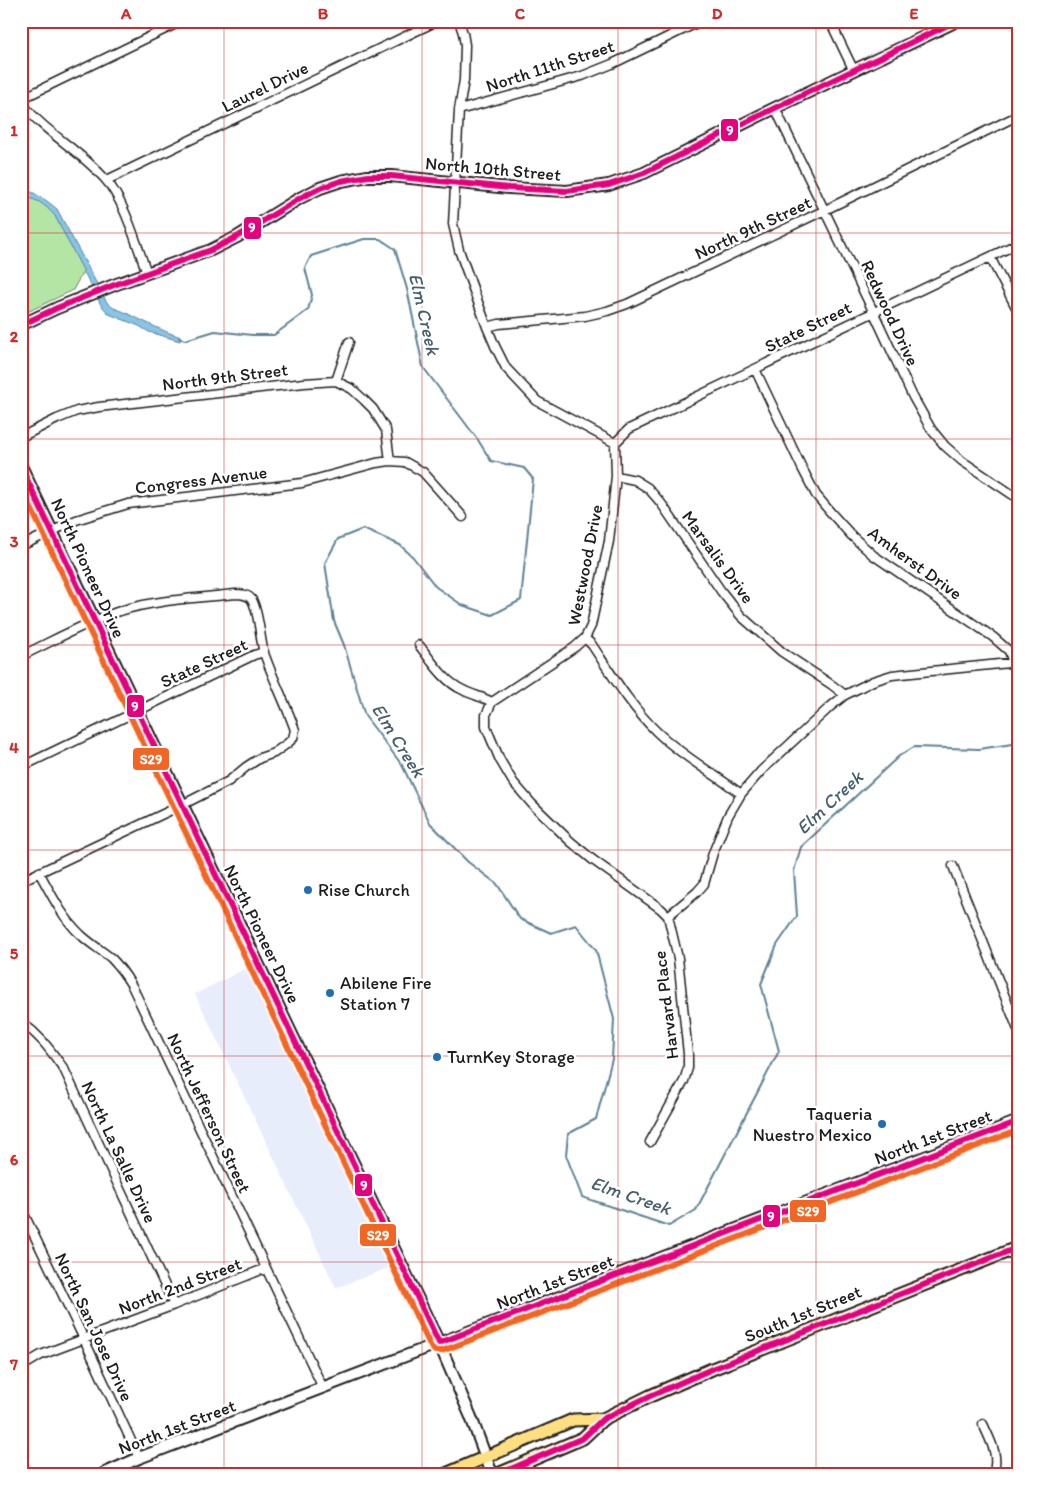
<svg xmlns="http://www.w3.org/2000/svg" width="1040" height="1495" font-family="Itim,sans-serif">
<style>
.built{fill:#e8edfb}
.green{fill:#b5e5a5;stroke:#688060}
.water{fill:#87c4e7;stroke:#5c8196}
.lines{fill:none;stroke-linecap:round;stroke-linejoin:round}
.stream{stroke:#5c8196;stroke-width:2}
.street-casing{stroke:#1c1c1c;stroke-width:11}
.secondary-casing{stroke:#1c1c1c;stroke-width:14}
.primary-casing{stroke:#1c1c1c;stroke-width:15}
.street{stroke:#fff;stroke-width:8}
.secondary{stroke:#fff;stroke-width:10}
.primary{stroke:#ffdf80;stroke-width:11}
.bus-1-casing{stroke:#fff;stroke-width:10}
.bus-2-casing{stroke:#fff;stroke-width:10}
.bus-1{stroke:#e5007d;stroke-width:6}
.bus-2{stroke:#f26522;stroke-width:6}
.grid{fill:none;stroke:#d62828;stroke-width:1;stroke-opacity:0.55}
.poi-dot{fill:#1f6fb2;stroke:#fff;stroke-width:2}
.labels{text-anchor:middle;stroke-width:5;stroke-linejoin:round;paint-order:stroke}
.street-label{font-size:18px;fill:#1c1c1c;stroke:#fff}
.poi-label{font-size:18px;fill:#1c1c1c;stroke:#fff;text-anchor:start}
.water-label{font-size:19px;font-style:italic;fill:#475f6d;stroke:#fff}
.line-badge{stroke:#fff;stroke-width:2}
.badge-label{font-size:14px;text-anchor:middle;font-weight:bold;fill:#fff}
.neatline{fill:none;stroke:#d62828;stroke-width:2}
.grid-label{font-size:16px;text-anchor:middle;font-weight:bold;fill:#d62828}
</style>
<rect width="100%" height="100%" fill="#fff"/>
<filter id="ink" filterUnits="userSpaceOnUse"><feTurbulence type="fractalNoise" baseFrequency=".02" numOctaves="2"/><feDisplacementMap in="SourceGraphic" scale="10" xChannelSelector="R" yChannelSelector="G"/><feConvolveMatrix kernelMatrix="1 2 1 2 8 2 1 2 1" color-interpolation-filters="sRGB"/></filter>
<g filter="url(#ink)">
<path class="built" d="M 249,967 L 391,1267 L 336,1288 L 195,994 Z"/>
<path class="green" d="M 28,197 C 38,198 46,204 53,212 L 84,270 L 73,290 L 21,315 L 21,198 Z"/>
<path class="water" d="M 32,192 L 47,201 L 57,209 L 106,301 C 112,308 114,308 122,311 C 142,320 159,330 181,337 L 180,341 L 149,332 L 139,326 L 109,314 L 101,305 L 55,216 C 46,206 36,196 21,199 L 21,194 Z"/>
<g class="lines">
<path class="stream" d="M 179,338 L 185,340 L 215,331 L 252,335 L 274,335 L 308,310 L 312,295 L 305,268 L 311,256 L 364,239 L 380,239 L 395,249 L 407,289 L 423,367 L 478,440 L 491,461 L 524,468 L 533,479 L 521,600 L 492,615 L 462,605 L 436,587 L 413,557 L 400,545 L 363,529 L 338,539 L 325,563 L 334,621 L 344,645 L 365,716 L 402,765 L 430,823 L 468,862 L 497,884 L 520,919 L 551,933 L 576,925 L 596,950 L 614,1019 L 612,1059 L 596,1119 L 568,1134 L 566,1155 L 582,1197 L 669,1226 L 696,1210 L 779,1051 L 761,984 L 777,945 L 797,916 L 794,871 L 801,847 L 899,756 L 914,747 L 979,749 L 1019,743"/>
<g class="street-casing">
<path id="street" d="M 459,21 L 463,33 L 465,45 L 464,80 L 459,110 L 453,224 L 459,250 L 487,327 L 495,346 L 506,368 L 537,401 L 615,443 L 616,476 L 609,541 L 591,626 L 585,638 L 575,647 L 492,702 L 486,715 L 486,727 L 500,760 L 513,782 L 532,804 L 570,841 L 593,860 L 661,909 L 668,916 L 678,958 L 688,1054 L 688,1068 L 684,1081 L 650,1142
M 830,21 L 854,71
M 21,99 L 182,21
M 21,102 C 45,133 80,150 105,179 C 124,199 137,246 147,273
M 775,108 L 873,311 L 913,397 L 931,429 L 945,446 L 962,461 L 1019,499
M 459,110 L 582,76 L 612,64 L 701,21
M 107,180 L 437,21
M 990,257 L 1019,313
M 487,327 L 499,324 L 585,316 L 607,311 L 627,304 L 825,210 L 1019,115
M 755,369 L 802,468 L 816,495 L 832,514 L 852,536 L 873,555 L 993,637 L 1009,651 L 1013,663
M 336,381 L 349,342
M 21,437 L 57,419 L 77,411 L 99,407 L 304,383 L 336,381 L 352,389 L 364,400 L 373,409 L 386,430 L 390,461
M 615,443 L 629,429 L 1019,243
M 616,476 L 635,480 L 648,488 L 661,503 L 721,591 L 741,616 L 782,652 L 832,685 L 845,695
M 21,546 L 76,520 L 128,504 L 302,483 L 376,463 L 390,461 L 405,462 L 423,472 L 463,517
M 585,638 L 592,645 C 612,675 631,707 657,732 C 682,756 713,773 741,794
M 419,645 C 431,660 444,682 463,690 C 472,695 483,697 492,702
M 21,656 C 53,641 86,622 120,611 C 154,600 198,598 235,594 C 241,594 248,594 252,600 C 259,612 260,639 264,653 C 273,679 286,704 295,730 L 293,738 L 288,743 L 274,753 L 260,758 L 246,767 L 229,781 L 182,805 L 21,881
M 21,767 L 254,655 L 264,652
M 953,866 L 1019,1032
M 39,872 C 51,894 62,917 80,934 C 89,943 101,950 111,958 C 119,966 126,976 132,986 L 323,1388
M 668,916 L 697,892 L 704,884 L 713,853 L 728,816 L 741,794 L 761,771 L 830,707 L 845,695 L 873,681 L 892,675 L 1019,662
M 21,1022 C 41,1036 50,1050 64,1069 L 174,1305
M 21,1208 L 84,1339 L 139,1458
M 21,1367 L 41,1355 L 174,1305 L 266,1268
M 983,1424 C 990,1440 1000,1456 993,1474"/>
</g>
<g class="secondary-casing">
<path id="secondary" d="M 21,325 L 57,308 L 114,285 L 211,250 L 237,237 L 300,198 L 320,188 L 341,181 L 368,176 L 391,176 L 509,188 L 567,191 L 609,185 L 644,173 L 775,108 L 957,21
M 21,466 L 439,1343 L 471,1417 L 492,1474
M 103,1474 L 139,1458 L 1019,1121"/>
</g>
<g class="primary-casing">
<path id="primary" d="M 446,1474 L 573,1420 L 603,1419
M 498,1474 L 583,1438 L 603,1419 L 650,1396 L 712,1369 L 1019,1247"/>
</g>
<use href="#street" class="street"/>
<use href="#secondary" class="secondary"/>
<use href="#primary" class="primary"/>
<g class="bus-1-casing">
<path id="bus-1" d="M 21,325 L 57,308 L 114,285 L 211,250 L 237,237 L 300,198 L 320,188 L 341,181 L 368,176 L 391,176 L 509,188 L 567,191 L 609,185 L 644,173 L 775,108 L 956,21
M 21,467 L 439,1343 L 1019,1121
M 499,1474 L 583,1438 L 603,1419 L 650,1396 L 712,1369 L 1019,1247"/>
</g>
<g class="bus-2-casing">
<path id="bus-2" d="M 21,487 L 431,1347 L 435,1351 L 442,1351 L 1019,1130"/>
</g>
<use href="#bus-1" class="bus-1"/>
<use href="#bus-2" class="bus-2"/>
</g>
</g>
<path class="grid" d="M 224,21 L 224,1474M 422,21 L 422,1474M 618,21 L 618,1474M 816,21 L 816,1474M 21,233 L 1019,233M 21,439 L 1019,439M 21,645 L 1019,645M 21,850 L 1019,850M 21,1056 L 1019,1056M 21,1262 L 1019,1262"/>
<g class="poi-dot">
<circle cx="308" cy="890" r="5"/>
<circle cx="330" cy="993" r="5"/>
<circle cx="437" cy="1057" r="5"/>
<circle cx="882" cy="1124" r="5"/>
</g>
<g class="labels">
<g class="street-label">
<text transform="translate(550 66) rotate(-18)" y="6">North 11th Street</text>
<text transform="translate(265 87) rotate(-26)" y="6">Laurel Drive</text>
<text transform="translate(493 169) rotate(5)" y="6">North 10th Street</text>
<text transform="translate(753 228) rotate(-25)" y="6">North 9th Street</text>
<text transform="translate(890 313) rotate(65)" y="6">Redwood Drive</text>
<text transform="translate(808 327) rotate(-26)" y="6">State Street</text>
<text transform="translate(225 377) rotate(-7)" y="6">North 9th Street</text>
<text transform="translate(201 480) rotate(-7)" y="6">Congress Avenue</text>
<text transform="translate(718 557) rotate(54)" y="6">Marsalis Drive</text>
<text transform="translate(915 563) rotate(36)" y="6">Amherst Drive</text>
<text transform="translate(585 565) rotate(-79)" y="6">Westwood Drive</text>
<text transform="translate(88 568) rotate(65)" y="6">North Pioneer Drive</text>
<text transform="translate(204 663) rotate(-25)" y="6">State Street</text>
<text transform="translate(262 934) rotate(64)" y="6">North Pioneer Drive</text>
<text transform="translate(666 1005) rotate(-97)" y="6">Harvard Place</text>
<text transform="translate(209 1113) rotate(65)" y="6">North Jefferson Street</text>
<text transform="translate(933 1137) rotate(-21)" y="6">North 1st Street</text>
<text transform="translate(119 1152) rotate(65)" y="6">North La Salle Drive</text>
<text transform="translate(555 1282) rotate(-21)" y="6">North 1st Street</text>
<text transform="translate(180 1286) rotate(-21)" y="6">North 2nd Street</text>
<text transform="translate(803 1314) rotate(-22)" y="6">South 1st Street</text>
<text transform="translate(94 1327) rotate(65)" y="6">North San Jose Drive</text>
<text transform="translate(177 1427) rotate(-21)" y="6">North 1st Street</text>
</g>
<g class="poi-label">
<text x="318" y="896">Rise Church</text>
<text x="340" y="989">Abilene Fire<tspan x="340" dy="21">Station 7</tspan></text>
<text x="447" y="1063">TurnKey Storage</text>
<text x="872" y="1120" text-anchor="end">Taqueria<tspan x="872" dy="21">Nuestro Mexico</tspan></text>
</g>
<g class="water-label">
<text transform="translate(425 314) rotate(77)" y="7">Elm Creek</text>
<text transform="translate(399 740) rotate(58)" y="7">Elm Creek</text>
<text transform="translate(829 802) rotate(-43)" y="7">Elm Creek</text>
<text transform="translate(631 1195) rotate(19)" y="7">Elm Creek</text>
</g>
</g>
<g class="line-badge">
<rect x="720" y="118" width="19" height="24" rx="5" fill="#e5007d"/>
<rect x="243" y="216" width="19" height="24" rx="5" fill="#e5007d"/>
<rect x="126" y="694" width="19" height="24" rx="5" fill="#e5007d"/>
<rect x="132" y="747" width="38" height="24" rx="5" fill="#f26522"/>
<rect x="354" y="1173" width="19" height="24" rx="5" fill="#e5007d"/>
<rect x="789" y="1199" width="38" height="24" rx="5" fill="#f26522"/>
<rect x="762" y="1204" width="19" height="24" rx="5" fill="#e5007d"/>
<rect x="359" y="1223" width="38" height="24" rx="5" fill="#f26522"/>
</g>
<g class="badge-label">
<text x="730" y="135">9</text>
<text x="252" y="232">9</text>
<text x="135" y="711">9</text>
<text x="151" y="764">S29</text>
<text x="364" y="1190">9</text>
<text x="808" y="1216">S29</text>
<text x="771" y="1221">9</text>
<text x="378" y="1240">S29</text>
</g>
<rect width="1040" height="1495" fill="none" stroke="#fff" stroke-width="55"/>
<rect x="28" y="28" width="984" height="1440" class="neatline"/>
<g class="grid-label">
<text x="126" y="19">A</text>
<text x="323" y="19">B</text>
<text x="520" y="19">C</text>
<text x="717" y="19">D</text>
<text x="914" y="19">E</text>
<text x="14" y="136">1</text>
<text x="14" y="342">2</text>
<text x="14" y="547">3</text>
<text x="14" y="753">4</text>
<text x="14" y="959">5</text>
<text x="14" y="1165">6</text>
<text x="14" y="1370">7</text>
</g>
</svg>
